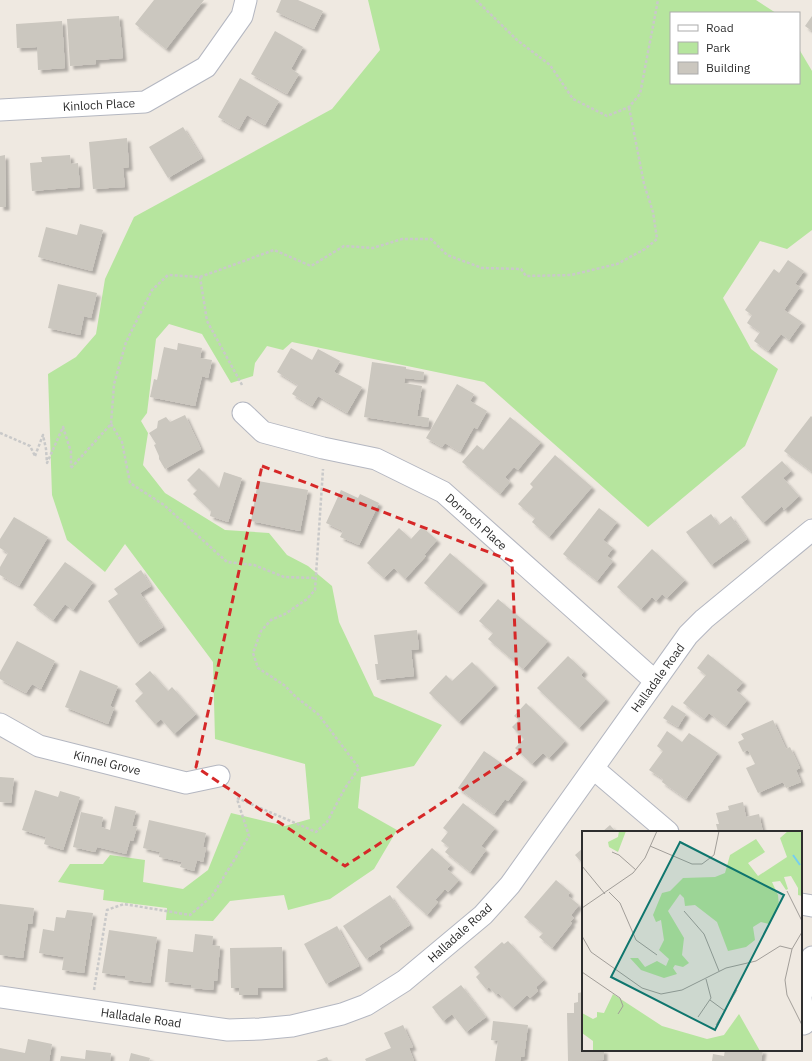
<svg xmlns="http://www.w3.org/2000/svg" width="812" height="1061" font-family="'IBM Plex Sans',sans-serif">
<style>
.green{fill:#b6e59e}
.building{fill:#cbc7bf;filter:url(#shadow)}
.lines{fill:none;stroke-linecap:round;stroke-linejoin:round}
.minor-casing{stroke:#b4b7c1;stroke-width:23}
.path{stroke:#c9c9c9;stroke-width:2.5;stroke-dasharray:3 2;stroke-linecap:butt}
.minor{stroke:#fff;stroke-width:21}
.marked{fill:none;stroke:#d62828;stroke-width:3;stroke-dasharray:8 5;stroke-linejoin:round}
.labels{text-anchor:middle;stroke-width:4;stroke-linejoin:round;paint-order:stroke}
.street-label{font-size:12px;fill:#2e2e2e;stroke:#fff}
.inset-river{fill:none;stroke:#75cff0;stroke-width:2}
.inset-road{fill:none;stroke:#a29e99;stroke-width:1}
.view{fill:#0f766e;fill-opacity:0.15;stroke:#0f766e;stroke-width:2}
.inset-edge{fill:none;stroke:#2e2e2e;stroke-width:2}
</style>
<defs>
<filter id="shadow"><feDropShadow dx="3.5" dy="3.5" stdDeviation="1" flood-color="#0004"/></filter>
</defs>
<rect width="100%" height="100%" fill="#efe9e1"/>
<path class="green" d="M 368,0 L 756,0 L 776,13 L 671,13 L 671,83 L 799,83 L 799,49 L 812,71 L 812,230 L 787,249 L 760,241 L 723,298 L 751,349 L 778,369 L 745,446 L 648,527 L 484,382 L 292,342 L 283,350 L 267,346 L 255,363 L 253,376 L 231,383 L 202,334 L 169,324 L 156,339 L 147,413 L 141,421 L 148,433 L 143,465 L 165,493 L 225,530 L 269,533 L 287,555 L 308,566 L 332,586 L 339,622 L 374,696 L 442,725 L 414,766 L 361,777 L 358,808 L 397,830 L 374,869 L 330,899 L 288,910 L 284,895 L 230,901 L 213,921 L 166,920 L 167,908 L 103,900 L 104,890 L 58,882 L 70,864 L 103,864 L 110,855 L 145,860 L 143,882 L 183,889 L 208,870 L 231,813 L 285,826 L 310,819 L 305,764 L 215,739 L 213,662 L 125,544 L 105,572 L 67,540 L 52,495 L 48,374 L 76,357 L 96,334 L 105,279 L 134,217 L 332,109 L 380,50 Z"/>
<path class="building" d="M 154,0 L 204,0 L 166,49 L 135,24 Z
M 281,0 L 298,0 L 323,11 L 314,29 L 276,12 Z
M 119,16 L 123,58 L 96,60 L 96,64 L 70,66 L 67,19 Z
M 812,16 L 812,31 L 805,26 Z
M 62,21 L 65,68 L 38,70 L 37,47 L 17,48 L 16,24 Z
M 275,31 L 303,47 L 291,69 L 299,74 L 287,94 L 251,74 Z
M 240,78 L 279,101 L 265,125 L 247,115 L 239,129 L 218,117 Z
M 183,127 L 202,158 L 168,178 L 149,147 Z
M 127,138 L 129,167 L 123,168 L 125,187 L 93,189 L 89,142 Z
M 5,155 L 6,207 L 0,207 L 0,156 Z
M 70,155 L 71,164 L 78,163 L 80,187 L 32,191 L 30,163 L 42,162 L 41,157 Z
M 80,224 L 103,230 L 92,271 L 38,257 L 46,227 L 77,235 Z
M 788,260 L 804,271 L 795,284 L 800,287 L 784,310 L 802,322 L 789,340 L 781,334 L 768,351 L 754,341 L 760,332 L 747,323 L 752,315 L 745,310 L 774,269 L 779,273 Z
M 58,284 L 97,293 L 91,318 L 84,316 L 80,335 L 48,328 Z
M 178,343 L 202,348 L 200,358 L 212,360 L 208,378 L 202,376 L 195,406 L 150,397 L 154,379 L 157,380 L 164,347 L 177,350 Z
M 291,348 L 312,360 L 318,349 L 340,361 L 334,372 L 362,387 L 347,413 L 318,396 L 312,406 L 292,394 L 298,385 L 277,372 Z
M 372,362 L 406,367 L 406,369 L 424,372 L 423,380 L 405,378 L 404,383 L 422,386 L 417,416 L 429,418 L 428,427 L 364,417 Z
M 457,384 L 474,394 L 470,401 L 487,411 L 477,429 L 474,427 L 460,452 L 445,443 L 442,447 L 426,438 Z
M 185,415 L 201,449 L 165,469 L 159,459 L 159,456 L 154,445 L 156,444 L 149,433 L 157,428 L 158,421 L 166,417 L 170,422 Z
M 811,416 L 812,417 L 812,472 L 784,451 Z
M 510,417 L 541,442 L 518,470 L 514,467 L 505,477 L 510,482 L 500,494 L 462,462 L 477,445 L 483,450 Z
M 555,455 L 592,487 L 549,537 L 532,522 L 535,518 L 518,504 L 533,487 L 530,484 Z
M 782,461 L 791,471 L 783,478 L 799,496 L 784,510 L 782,506 L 763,523 L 741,497 Z
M 199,468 L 219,488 L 224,472 L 242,478 L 228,522 L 210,516 L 211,511 L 193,494 L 197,490 L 187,480 Z
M 258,481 L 308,490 L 300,531 L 251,521 Z
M 341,490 L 358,498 L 360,494 L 379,503 L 359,545 L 340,537 L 343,531 L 326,523 Z
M 599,508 L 617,522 L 603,540 L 613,548 L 607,556 L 613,561 L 597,581 L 563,554 Z
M 711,514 L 719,525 L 731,516 L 747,539 L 711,565 L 686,532 Z
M 14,517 L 48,537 L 19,586 L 0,575 L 0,567 L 8,553 L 0,548 L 0,539 Z
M 422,527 L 437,540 L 424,555 L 426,556 L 405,579 L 394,568 L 384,578 L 367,563 L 399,528 L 411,539 Z
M 652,549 L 685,580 L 667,598 L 662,594 L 656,601 L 652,597 L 641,609 L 617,587 Z
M 450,553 L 484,582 L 458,612 L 424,583 Z
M 65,562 L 93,582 L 73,610 L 65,604 L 53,620 L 33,605 Z
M 141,570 L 151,586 L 140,593 L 163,627 L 137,644 L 108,601 L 118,594 L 114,589 Z
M 498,599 L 548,641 L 523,669 L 488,639 L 493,633 L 479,621 Z
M 417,630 L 419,649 L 411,650 L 414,676 L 377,680 L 375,664 L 378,664 L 374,635 Z
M 17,641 L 55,661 L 41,689 L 32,684 L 26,693 L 0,679 L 0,672 Z
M 708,654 L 743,682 L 736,690 L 747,700 L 726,726 L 709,713 L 704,719 L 683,703 L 706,675 L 697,668 Z
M 568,656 L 584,671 L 581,675 L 606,699 L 579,728 L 537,688 Z
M 472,662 L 495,685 L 459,722 L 429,693 L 446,675 L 452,681 Z
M 80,670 L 118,686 L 110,706 L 114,708 L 108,724 L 65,707 Z
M 150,671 L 168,691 L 172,687 L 196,714 L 174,734 L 161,719 L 155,724 L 135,701 L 143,693 L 135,684 Z
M 526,703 L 565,741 L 549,758 L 543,753 L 532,764 L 515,748 L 524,739 L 512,727 L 519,720 L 514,716 Z
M 672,705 L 686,714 L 678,727 L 663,718 Z
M 773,720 L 786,749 L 790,747 L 800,768 L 796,770 L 801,782 L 786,788 L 783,782 L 758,793 L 746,768 L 755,764 L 748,750 L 743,752 L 738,742 L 744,739 L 741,734 Z
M 667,731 L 682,742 L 689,733 L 718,753 L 686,799 L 662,782 L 663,779 L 649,770 L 663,751 L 657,746 Z
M 484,751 L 524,779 L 508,801 L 505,799 L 494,814 L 458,788 Z
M 0,777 L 14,778 L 11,803 L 0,802 Z
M 35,790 L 58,797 L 60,791 L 80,797 L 63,850 L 44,844 L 46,837 L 22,830 Z
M 743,802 L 746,817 L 759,814 L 763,832 L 718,832 L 716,824 L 719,824 L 716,813 L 729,810 L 728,806 Z
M 463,803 L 495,828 L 481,846 L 486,850 L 470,872 L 445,852 L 449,847 L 441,841 L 448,832 L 443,828 Z
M 115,806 L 136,811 L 132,826 L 137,827 L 133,841 L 130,840 L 126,854 L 97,847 L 95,852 L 73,847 L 81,812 L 103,817 L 101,827 L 110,830 Z
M 149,820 L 206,833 L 203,847 L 206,848 L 203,862 L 197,860 L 194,871 L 180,867 L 182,862 L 159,857 L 160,852 L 143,848 Z
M 610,825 L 616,832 L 602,832 Z
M 432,848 L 451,865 L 447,869 L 459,880 L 448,892 L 445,889 L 435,900 L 438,902 L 427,915 L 396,887 Z
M 583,848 L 583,864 L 575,855 Z
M 556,880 L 570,892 L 568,896 L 579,905 L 571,915 L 574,918 L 570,922 L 572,923 L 552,948 L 539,937 L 543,933 L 524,917 Z
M 390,895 L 410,925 L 379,946 L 381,949 L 366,959 L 343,926 Z
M 0,904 L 34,908 L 32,924 L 28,924 L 23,958 L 0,955 Z
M 67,910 L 93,913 L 84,973 L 62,970 L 64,957 L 39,953 L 43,929 L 54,931 L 56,917 L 65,918 Z
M 337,926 L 359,966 L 326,984 L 304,944 Z
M 109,930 L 157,937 L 150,983 L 125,980 L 125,976 L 102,973 Z
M 195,934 L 213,936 L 212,945 L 220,946 L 217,981 L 214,981 L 213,990 L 191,988 L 191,985 L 165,982 L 168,949 L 193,952 Z
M 508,941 L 544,980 L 536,987 L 538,991 L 530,998 L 527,995 L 513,1008 L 498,993 L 496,995 L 489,987 L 486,989 L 476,977 L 480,973 L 474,967 L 502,942 L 504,944 Z
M 282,947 L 283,988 L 258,988 L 258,995 L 239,995 L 239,988 L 231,988 L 230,948 Z
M 461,985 L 486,1017 L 466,1032 L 452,1014 L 443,1021 L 432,1007 Z
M 583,992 L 583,1050 L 604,1050 L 604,1060 L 568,1061 L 567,1013 L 574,1013 L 574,1003 L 578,1002 L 578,993 Z
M 493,1021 L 528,1025 L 524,1057 L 521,1057 L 520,1061 L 495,1061 L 498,1041 L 491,1040 Z
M 403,1025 L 413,1047 L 409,1048 L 414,1061 L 366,1061 L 365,1059 L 391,1048 L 384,1033 Z
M 28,1039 L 52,1044 L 49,1061 L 0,1061 L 0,1048 L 25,1053 Z
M 86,1050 L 111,1053 L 110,1061 L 60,1061 L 61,1056 L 85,1059 Z
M 725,1050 L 763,1050 L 761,1061 L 712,1061 L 713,1054 L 724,1056 Z
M 131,1053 L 150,1058 L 149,1061 L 129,1061 Z
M 327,1057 L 329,1061 L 316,1061 Z"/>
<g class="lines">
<g class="minor-casing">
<path id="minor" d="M 0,110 L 145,102 L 206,67 L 242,16 L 246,0
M 243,413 L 263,432 L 323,448 L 376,459 L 443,492 L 655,681
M 0,724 L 39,746 L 186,783 L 219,776
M 594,769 L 668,832
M 801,904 L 812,906
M 0,997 L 228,1030 L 260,1029 L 292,1026 L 342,1014 L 366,1005 L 404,981 L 483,915 L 510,885 L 688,635 L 704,619 L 812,530
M 804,1024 L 801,997 L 807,970 L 812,957"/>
</g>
<path class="path" d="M 476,0 L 517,40 L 550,65 L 573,99 L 607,116 L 629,107 L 640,94 L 658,0
M 200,277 L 274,250 L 311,266 L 344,246 L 373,248 L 402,239 L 431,239 L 447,255 L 482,268 L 521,269 L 526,276 L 571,275 L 617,264 L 645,249 L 657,239 L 653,212 L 644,184 L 629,107
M 111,424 L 122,442 L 130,483 L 164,505 L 227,562 L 254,565 L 284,577 L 316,578
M 0,433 L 30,446 L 35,456
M 35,456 L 43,435 L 46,449 L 47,463 L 63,427 L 71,452 L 71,467
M 71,468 L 111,424 L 114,384 L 126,342 L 152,290 L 168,275 L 200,277 L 207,321 L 242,385
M 237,798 L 316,832 L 327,822 L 345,788 L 359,768 L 318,714 L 296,697 L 284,685 L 258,668 L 253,653 L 261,631 L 271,620 L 285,614 L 307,599 L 315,590 L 323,469
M 94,990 L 107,910 L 124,904 L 190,915 L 212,896 L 249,836 L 237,799"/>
<use href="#minor" class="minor"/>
</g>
<path class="marked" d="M 262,466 L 512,561 L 520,752 L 345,866 L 196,767 Z"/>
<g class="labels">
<g class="street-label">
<text transform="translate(99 105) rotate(-3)" y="4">Kinloch Place</text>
<text transform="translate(476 522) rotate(42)" y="4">Dornoch Place</text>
<text transform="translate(658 678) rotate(-54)" y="4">Halladale Road</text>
<text transform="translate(107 763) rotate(14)" y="4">Kinnel Grove</text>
<text transform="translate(460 933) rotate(-42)" y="4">Halladale Road</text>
<text transform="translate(141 1018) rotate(8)" y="4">Halladale Road</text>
</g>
</g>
<g transform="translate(582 831)">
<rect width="220" height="220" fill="#efe9e1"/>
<path d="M 37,0 L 44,0 L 36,21 L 27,16 L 26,11 L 36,6 ZM 206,0 L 220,0 L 220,65 L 216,64 L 216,57 L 209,45 L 202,46 L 206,58 L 204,59 L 198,50 L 190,51 L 196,64 L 197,75 L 187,93 L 179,91 L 171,96 L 173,109 L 164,116 L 146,120 L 135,91 L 113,74 L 103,75 L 102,67 L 98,63 L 86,80 L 102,107 L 100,124 L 107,132 L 101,136 L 93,134 L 91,137 L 95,143 L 82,147 L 59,139 L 48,127 L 56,127 L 63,136 L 75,130 L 84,135 L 87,128 L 77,119 L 82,109 L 79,89 L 74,91 L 71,84 L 80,62 L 88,60 L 101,47 L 133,46 L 143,42 L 148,24 L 174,8 L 183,21 L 166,32 L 176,45 L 205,26 L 198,7 ZM 31,163 L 80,195 L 125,208 L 142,204 L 157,183 L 178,220 L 11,220 L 11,210 L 0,202 L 0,182 L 11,188 L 15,186 L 15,181 L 22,182 Z" fill="#b6e59e"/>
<path class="inset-river" d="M 211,24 L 218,34"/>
<path class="inset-road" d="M 68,15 L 110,33 L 120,33 L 132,24 L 137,0M 30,21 L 37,24 L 54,39M 0,35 L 23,63M 205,60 L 220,90M 27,61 L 38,72 L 54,109 L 75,124M 0,77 L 51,42 L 63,27 L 75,0M 102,80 L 122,103 L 137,140M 220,101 L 210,118 L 203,149 L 205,164 L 220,194M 0,105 L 9,121 L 60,157 L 79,163 L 100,159 L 144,137 L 174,130 L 198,115 L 210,118M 0,141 L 38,167 L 41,175 L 36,183M 128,169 L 143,180M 116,186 L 129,167 L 124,148M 134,194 L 155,159"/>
<path class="view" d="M 98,11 L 202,64 L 133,199 L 29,146 Z"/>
<rect width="220" height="220" class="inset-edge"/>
</g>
<rect x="670" y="12" width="130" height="72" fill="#ffffff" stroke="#ababab"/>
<rect x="678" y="25" width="20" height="6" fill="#ffffff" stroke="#ababab"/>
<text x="706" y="32" font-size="12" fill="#2e2e2e">Road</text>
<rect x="678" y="42" width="20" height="12" fill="#b6e59e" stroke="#ababab"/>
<text x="706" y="52" font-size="12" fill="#2e2e2e">Park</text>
<rect x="678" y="62" width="20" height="12" fill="#cbc7bf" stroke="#ababab"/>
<text x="706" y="72" font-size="12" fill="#2e2e2e">Building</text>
</svg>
